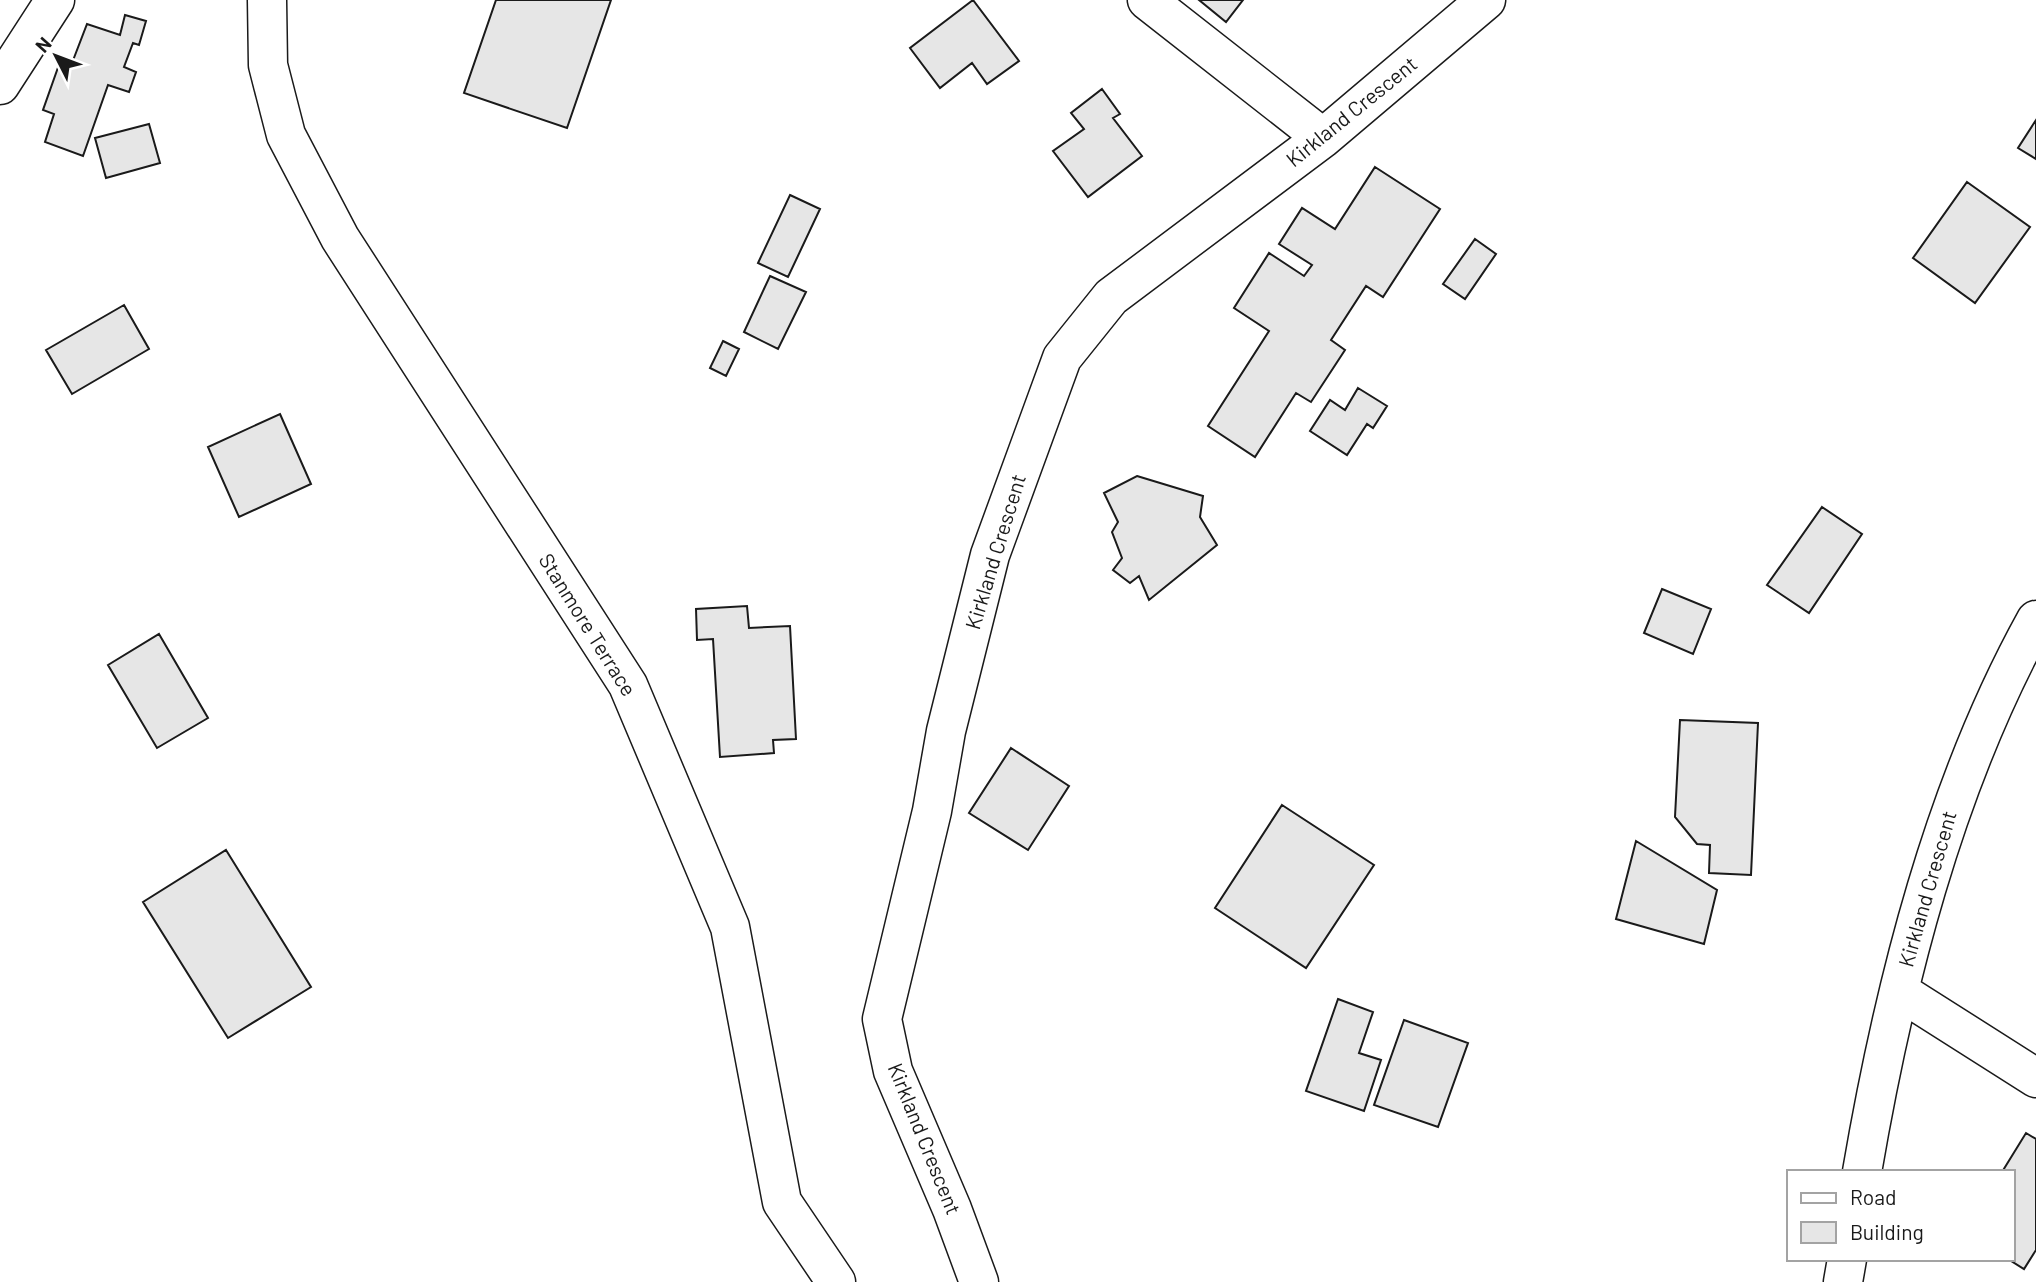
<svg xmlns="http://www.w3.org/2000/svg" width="2036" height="1282" font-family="Barlow,sans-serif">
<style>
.building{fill:#e6e6e6;stroke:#1a1a1a;stroke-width:2}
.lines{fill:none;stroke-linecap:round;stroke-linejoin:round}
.minor-casing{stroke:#1a1a1a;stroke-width:41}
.minor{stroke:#fff;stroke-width:38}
.labels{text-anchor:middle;stroke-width:5;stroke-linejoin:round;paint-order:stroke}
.street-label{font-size:21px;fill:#1a1a1a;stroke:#fff}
</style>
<rect width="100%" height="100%" fill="#fff"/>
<path class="building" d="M 496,0 L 611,0 L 567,128 L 464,93 Z
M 973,0 L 1019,61 L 987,84 L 972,63 L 940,88 L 910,48 Z
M 1199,0 L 1243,0 L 1226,22 Z
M 125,15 L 146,21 L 139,45 L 133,43 L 124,67 L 136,72 L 129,92 L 108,85 L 83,156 L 45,142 L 54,114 L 43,110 L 61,59 L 72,63 L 87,24 L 120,35 Z
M 1102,89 L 1120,114 L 1113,118 L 1142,156 L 1088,197 L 1053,151 L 1084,129 L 1071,113 Z
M 2036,120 L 2036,159 L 2018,148 Z
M 149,124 L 160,163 L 106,178 L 95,138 Z
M 1375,167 L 1440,209 L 1383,297 L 1366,286 L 1331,340 L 1345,350 L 1311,402 L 1296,393 L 1255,457 L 1208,426 L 1269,331 L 1234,308 L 1269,253 L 1304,276 L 1312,265 L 1279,244 L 1302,208 L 1335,229 Z
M 1967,182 L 2030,227 L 1975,303 L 1913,258 Z
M 790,195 L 820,209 L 788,277 L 758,263 Z
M 1475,239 L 1496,254 L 1465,299 L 1443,284 Z
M 770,276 L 806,292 L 778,349 L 744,332 Z
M 124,305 L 149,349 L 72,394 L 46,350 Z
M 723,341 L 739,349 L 726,376 L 710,368 Z
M 1358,388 L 1387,406 L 1373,428 L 1367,424 L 1347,455 L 1310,431 L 1330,400 L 1345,410 Z
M 280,414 L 311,484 L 239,517 L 208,447 Z
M 1137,476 L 1203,496 L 1200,517 L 1217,545 L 1149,600 L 1139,576 L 1130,583 L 1113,570 L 1122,558 L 1112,532 L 1118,522 L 1104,493 Z
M 1822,507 L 1862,534 L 1809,613 L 1767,585 Z
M 1662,589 L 1711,609 L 1693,654 L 1644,633 Z
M 747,606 L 749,628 L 790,626 L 796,739 L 773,740 L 774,753 L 720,757 L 713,639 L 697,640 L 696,609 Z
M 159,634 L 208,718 L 157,748 L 108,665 Z
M 1680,720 L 1758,723 L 1751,875 L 1709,873 L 1710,845 L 1697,844 L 1675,817 Z
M 1011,748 L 1069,786 L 1028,850 L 969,813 Z
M 1282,805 L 1374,865 L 1306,968 L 1215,908 Z
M 1636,841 L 1717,890 L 1704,944 L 1616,919 Z
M 226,850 L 311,987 L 228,1038 L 143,902 Z
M 1338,999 L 1373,1012 L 1359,1053 L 1381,1060 L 1364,1111 L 1306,1091 Z
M 1404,1020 L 1468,1043 L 1438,1127 L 1374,1105 Z
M 2026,1133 L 2036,1139 L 2036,1250 L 2024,1269 L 2008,1259 L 2013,1259 L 2013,1172 L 2002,1172 Z"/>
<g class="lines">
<g class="minor-casing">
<path id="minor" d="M 267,0 L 268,65 L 286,135 L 340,238 L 628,685 L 730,927 L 782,1202 L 836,1282
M 1147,0 L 1323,138
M 0,85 L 55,0
M 1899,991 L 2036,1078
M 1862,1172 C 1894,985 1944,786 2036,620
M 979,1282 L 952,1209 L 893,1071 L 882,1019 L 932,811 L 946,731 L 990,555 L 1062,358 L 1111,297 L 1323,138 L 1486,0
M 1843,1282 L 1847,1259"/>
</g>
<use href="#minor" class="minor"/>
</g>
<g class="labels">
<g class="street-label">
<text transform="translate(1352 112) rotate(-39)" y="7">Kirkland Crescent</text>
<text transform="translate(996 552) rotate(-73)" y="7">Kirkland Crescent</text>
<text transform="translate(587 625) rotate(58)" y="7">Stanmore Terrace</text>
<text transform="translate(1928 889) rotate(-74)" y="7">Kirkland Crescent</text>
<text transform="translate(924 1139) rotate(68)" y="7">Kirkland Crescent</text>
</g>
</g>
<rect x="1787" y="1170" width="228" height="91" fill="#ffffff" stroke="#a3a3a3" stroke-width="2"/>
<rect x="1801" y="1193" width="35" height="10" fill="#ffffff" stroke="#a3a3a3" stroke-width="2"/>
<text x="1850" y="1205" font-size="21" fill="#1a1a1a">Road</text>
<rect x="1801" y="1222" width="35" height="21" fill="#e6e6e6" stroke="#a3a3a3" stroke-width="2"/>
<text x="1850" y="1240" font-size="21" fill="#1a1a1a">Building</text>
<g transform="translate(56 56) rotate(312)" stroke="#ffffff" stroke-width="5" paint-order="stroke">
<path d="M0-5L12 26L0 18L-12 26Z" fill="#1a1a1a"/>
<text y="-10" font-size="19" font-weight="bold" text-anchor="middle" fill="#1a1a1a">N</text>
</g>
</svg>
